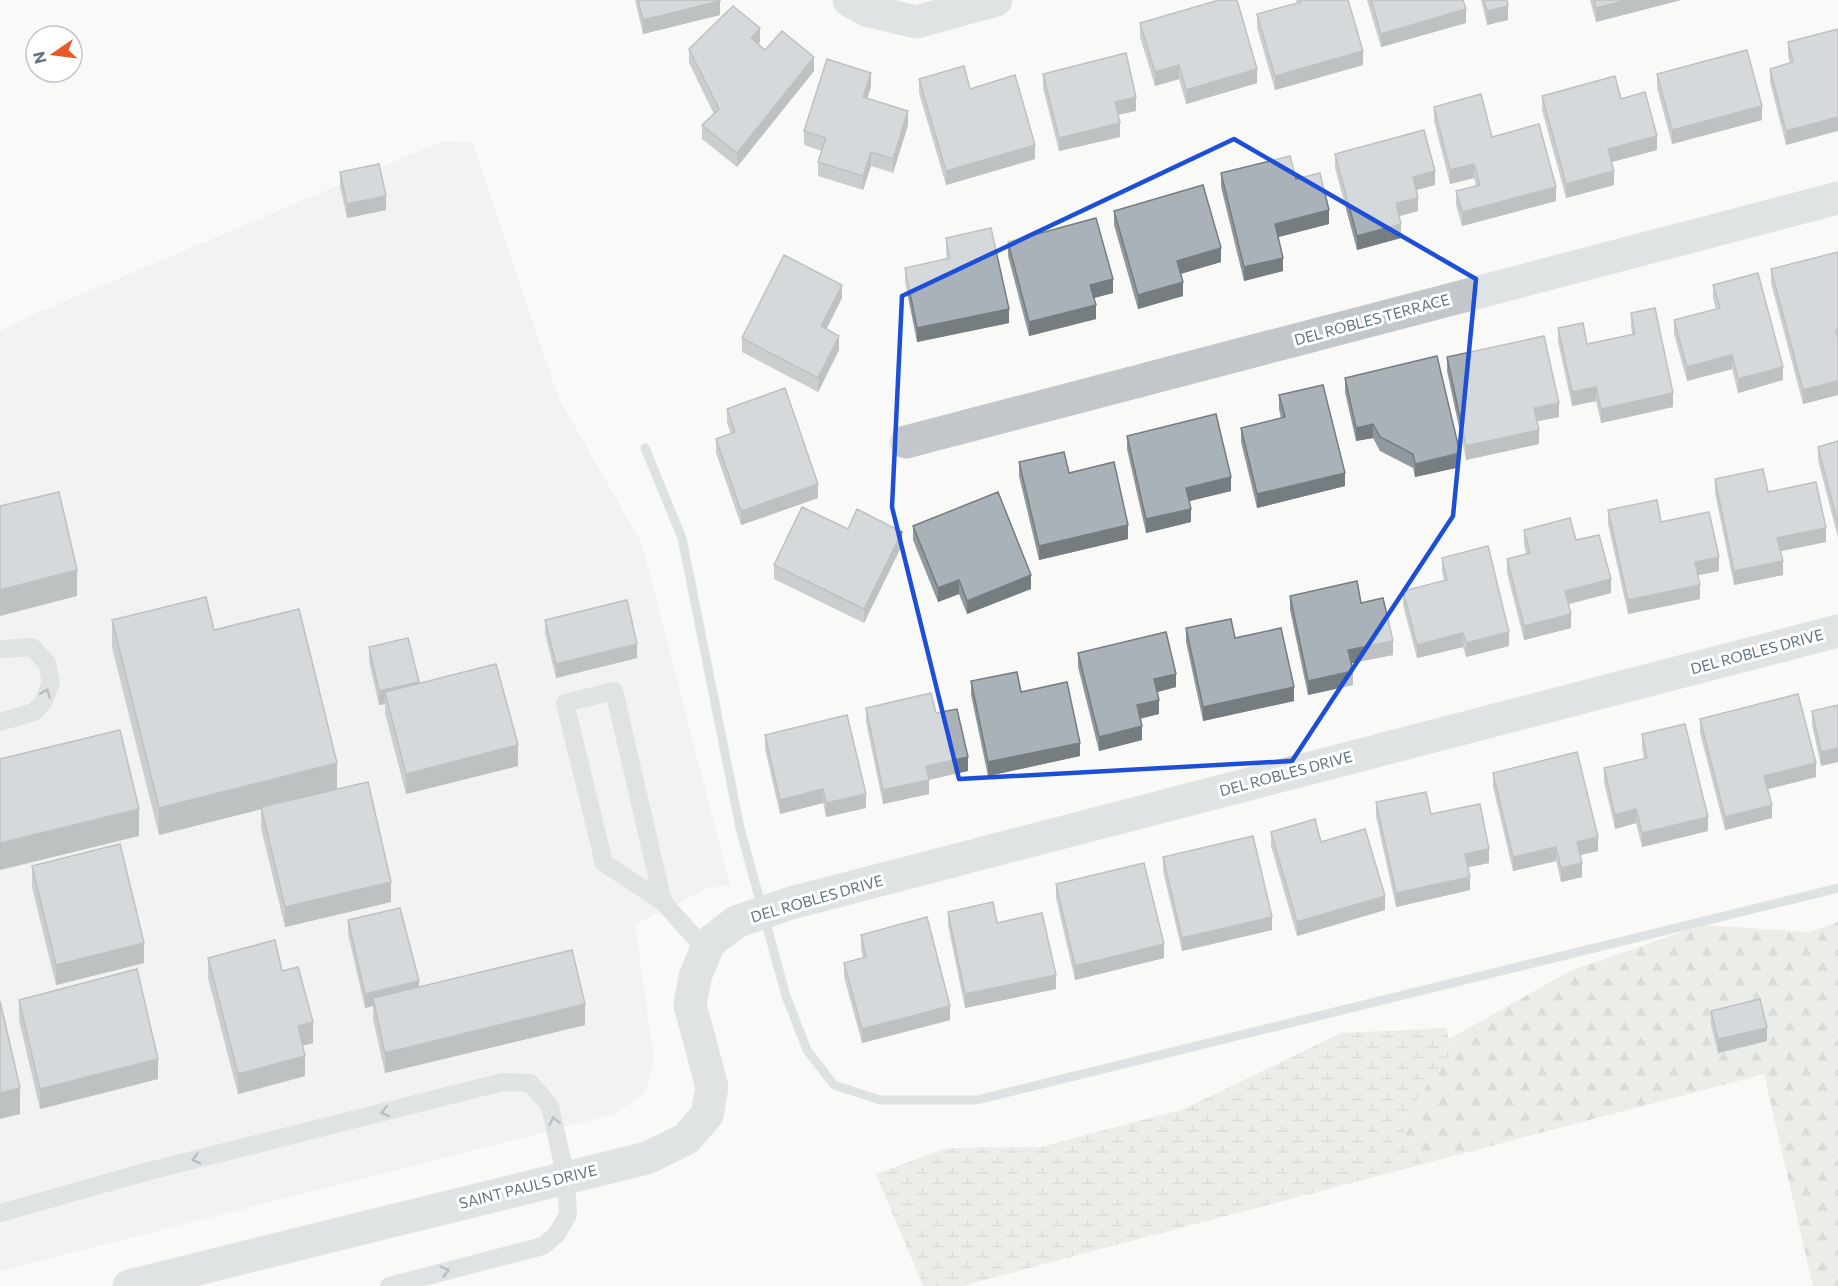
<svg xmlns="http://www.w3.org/2000/svg" width="1838" height="1286" font-family="Commissioner,sans-serif">
<style>
.built{fill:#e7e8e8}
.forest{fill:url(#forest-firs)}
.wetland{fill:url(#wetland-marsh)}
.lines{fill:none;stroke-linecap:round;stroke-linejoin:round}
.stream{stroke:#bbc6cb;stroke-width:9}
.lane{stroke:#c2c7cb;stroke-width:18}
.street{stroke:#c2c7cb;stroke-width:33}
.wall{fill:#91999e}
.shaded-wall{fill:#767d81}
.building{fill:#a9b2b8;stroke:#767d81;stroke-width:1.5}
.oneway{stroke:#697886}
.marked{fill:none;stroke:#1d4ed8;stroke-width:4.5;stroke-linejoin:round}
.labels{text-anchor:middle;stroke-width:6;stroke-linejoin:round;paint-order:stroke}
.street-label{font-size:15px;fill:#647482;stroke:#fff}
</style>
<defs>
<pattern id="forest-firs" width="22" height="20" patternUnits="userSpaceOnUse" patternTransform="scale(1.5)"><rect width="22" height="20" fill="#d9ded6"/><path d="M5 1l3.5 6h-7zM16 11l3.5 6h-7z" fill="#b4b9b3"/></pattern>
<pattern id="wetland-marsh" width="20" height="14" patternUnits="userSpaceOnUse" patternTransform="scale(1.5)"><rect width="20" height="14" fill="#d9ded6"/><path d="M1 5h8M5 5V1M11 12h8M15 12V8" fill="none" stroke="#b4b9b3"/></pattern>
</defs>
<rect width="100%" height="100%" fill="#f9f9f7"/>
<path class="built" d="M 443,141 L 473,143 L 559,399 L 642,544 L 730,885 L 709,888 L 635,924 L 654,1060 L 645,1093 L 612,1115 L 0,1271 L 0,331 L 37,313 Z"/>
<path class="forest" d="M 1838,922 L 1838,1286 L 1813,1286 L 1764,1074 L 1423,1164 L 1400,1123 L 1451,1051 L 1449,1039 L 1570,971 L 1702,925 L 1809,932 Z"/>
<path class="wetland" d="M 1446,1028 L 1452,1051 L 1400,1123 L 1423,1164 L 961,1286 L 923,1286 L 876,1174 L 947,1148 L 1041,1147 L 1184,1109 L 1341,1033 Z"/>
<g class="lines">
<path class="stream" d="M 645,448 L 682,538 L 740,828 L 786,996 L 807,1050 L 834,1085 L 880,1100 L 977,1100 L 1838,888"/>
<path class="lane" d="M 0,649 L 32,647 L 47,663 L 51,682 L 44,701 L 34,712 L 0,722
M 663,902 L 614,691 L 565,703 L 604,863 L 663,902 L 706,950
M 0,1213 L 149,1171 L 503,1082 L 530,1083 L 550,1106 L 566,1178 L 568,1215 L 556,1235 L 543,1246 L 389,1286"/>
<path class="street" d="M 849,0 L 866,10 L 916,22 L 996,0
M 906,442 L 1838,198
M 129,1286 L 647,1158 L 686,1139 L 707,1115 L 712,1087 L 690,1005 L 695,977 L 709,943 L 736,922 L 791,903 L 1838,631"/>
</g>
<path class="wall" d="M 635,0 L 720,0 L 720,15 L 643,34 Z
M 1296,0 L 1348,0 L 1363,65 L 1275,90 L 1257,28 L 1257,14 L 1297,3 Z
M 1367,0 L 1463,0 L 1466,23 L 1381,47 Z
M 1481,0 L 1507,0 L 1508,20 L 1487,25 Z
M 1590,0 L 1681,0 L 1596,22 Z
M 1140,23 L 1257,83 L 1186,104 L 1179,79 L 1155,86 L 1140,37 Z
M 1838,29 L 1786,145 L 1770,82 L 1770,69 L 1790,63 L 1788,56 L 1788,42 Z
M 760,42 L 758,44 L 765,50 L 814,71 L 737,167 L 702,139 L 702,125 L 714,114 L 689,63 L 689,49 Z
M 1043,74 L 1136,111 L 1118,115 L 1120,137 L 1059,151 L 1043,88 Z
M 1657,74 L 1762,120 L 1672,144 L 1657,88 Z
M 919,79 L 970,89 L 1035,159 L 946,185 L 919,93 Z
M 871,87 L 867,98 L 908,125 L 893,173 L 871,166 L 863,190 L 818,176 L 818,162 L 822,151 L 804,145 L 804,131 Z
M 1542,96 L 1621,99 L 1657,150 L 1612,162 L 1614,185 L 1566,198 L 1542,110 Z
M 1434,107 L 1492,137 L 1556,201 L 1462,226 L 1456,205 L 1456,191 L 1476,186 L 1474,178 L 1450,184 L 1434,121 Z
M 1335,154 L 1435,185 L 1416,190 L 1418,211 L 1399,216 L 1401,238 L 1357,250 L 1335,168 Z
M 340,172 L 386,210 L 347,218 L 340,186 Z
M 1221,173 L 1296,179 L 1329,224 L 1278,237 L 1283,271 L 1244,281 L 1221,187 Z
M 1114,211 L 1221,262 L 1180,274 L 1183,296 L 1138,309 L 1114,225 Z
M 946,238 L 1009,323 L 917,342 L 905,282 L 905,268 L 947,259 L 946,252 Z
M 1008,242 L 1113,293 L 1094,298 L 1096,319 L 1029,336 L 1008,256 Z
M 1838,252 L 1838,395 L 1803,404 L 1771,283 L 1771,269 Z
M 1713,285 L 1783,380 L 1738,393 L 1732,369 L 1687,381 L 1674,334 L 1674,320 L 1716,309 L 1713,298 Z
M 842,298 L 826,329 L 839,350 L 818,392 L 742,352 L 742,338 Z
M 1631,313 L 1673,407 L 1601,423 L 1596,401 L 1572,406 L 1558,342 L 1558,328 L 1587,344 L 1632,334 L 1631,326 Z
M 1447,357 L 1559,417 L 1537,421 L 1539,444 L 1466,460 L 1447,371 Z
M 1345,378 L 1460,467 L 1415,477 L 1413,468 L 1380,451 L 1373,438 L 1356,441 L 1345,392 Z
M 1279,395 L 1345,486 L 1257,508 L 1241,442 L 1241,428 L 1281,418 L 1279,409 Z
M 727,409 L 818,498 L 741,525 L 716,453 L 716,439 L 731,434 L 727,423 Z
M 1127,436 L 1231,491 L 1189,501 L 1191,522 L 1146,533 L 1127,449 Z
M 1838,441 L 1838,538 L 1818,460 L 1818,447 Z
M 1019,462 L 1069,473 L 1128,539 L 1039,560 L 1019,476 Z
M 1715,479 L 1768,492 L 1826,542 L 1780,551 L 1783,575 L 1734,585 L 1715,493 Z
M 1608,510 L 1661,522 L 1719,571 L 1698,575 L 1700,599 L 1628,614 L 1608,524 Z
M 913,526 L 1031,589 L 967,614 L 959,594 L 938,602 L 913,540 Z
M 848,529 L 902,545 L 864,623 L 774,579 L 774,565 Z
M 1524,530 L 1611,593 L 1568,604 L 1571,628 L 1524,640 L 1507,573 L 1507,559 L 1526,554 L 1524,544 Z
M 1442,558 L 1509,646 L 1466,657 L 1463,647 L 1417,658 L 1403,605 L 1403,591 L 1444,581 L 1442,571 Z
M 1290,596 L 1361,603 L 1393,655 L 1351,663 L 1353,685 L 1308,695 L 1290,610 Z
M 112,620 L 214,630 L 337,789 L 391,902 L 285,927 L 261,828 L 261,809 L 159,835 L 112,647 Z
M 545,620 L 637,658 L 556,678 L 545,633 Z
M 1186,628 L 1235,638 L 1294,701 L 1203,721 L 1186,642 Z
M 369,647 L 419,684 L 518,766 L 406,794 L 385,713 L 385,704 L 379,705 L 369,661 Z
M 1078,653 L 1176,687 L 1157,692 L 1159,714 L 1140,719 L 1142,740 L 1099,751 L 1078,667 Z
M 971,681 L 1021,692 L 1080,756 L 988,776 L 971,695 Z
M 1838,705 L 1821,766 L 1812,725 L 1812,711 Z
M 866,708 L 936,713 L 968,771 L 929,780 L 929,794 L 883,804 L 866,722 Z
M 1700,719 L 1816,777 L 1768,789 L 1772,818 L 1725,830 L 1700,733 Z
M 1642,734 L 1708,831 L 1642,847 L 1636,823 L 1615,829 L 1604,782 L 1604,768 L 1644,759 L 1642,748 Z
M 765,735 L 866,808 L 826,817 L 823,803 L 780,814 L 765,749 Z
M 1493,773 L 1598,851 L 1580,855 L 1582,877 L 1561,882 L 1556,861 L 1513,871 L 1493,787 Z
M 1376,802 L 1431,814 L 1489,863 L 1468,867 L 1470,890 L 1396,907 L 1376,816 Z
M 1271,832 L 1321,842 L 1385,910 L 1297,936 L 1271,846 Z
M 1163,857 L 1272,930 L 1182,951 L 1163,871 Z
M 32,866 L 144,963 L 56,985 L 32,887 Z
M 1056,884 L 1164,958 L 1075,980 L 1056,898 Z
M 948,912 L 997,923 L 1056,989 L 965,1008 L 948,925 Z
M 348,920 L 419,987 L 585,1025 L 385,1073 L 373,1019 L 373,1006 L 365,1008 L 348,934 Z
M 861,935 L 950,1020 L 862,1043 L 844,977 L 844,963 L 863,958 L 861,949 Z
M 208,958 L 282,971 L 313,1043 L 302,1045 L 305,1076 L 238,1094 L 208,978 Z
M 19,1000 L 158,1079 L 40,1109 L 19,1020 Z
M 1711,1011 L 1767,1041 L 1718,1053 L 1711,1025 Z"/>
<path class="shaded-wall" d="M 1628,0 L 1681,0 L 1596,22 L 1596,8 Z
M 720,1 L 720,15 L 643,34 L 643,20 Z
M 1508,6 L 1508,20 L 1487,25 L 1487,11 Z
M 1466,9 L 1466,23 L 1381,47 L 1381,34 Z
M 760,28 L 760,42 L 751,52 L 751,38 Z
M 1363,51 L 1363,65 L 1275,90 L 1275,76 Z
M 814,57 L 814,71 L 737,167 L 737,153 Z
M 1179,65 L 1179,79 L 1155,86 L 1155,72 Z
M 1257,69 L 1257,83 L 1186,104 L 1186,90 Z
M 871,73 L 871,87 L 863,111 L 863,97 Z
M 1136,97 L 1136,111 L 1115,115 L 1115,102 Z
M 1762,106 L 1762,120 L 1672,144 L 1672,130 Z
M 908,111 L 908,125 L 893,173 L 893,159 Z
M 1838,117 L 1838,131 L 1786,145 L 1786,131 Z
M 1120,123 L 1120,137 L 1059,151 L 1059,138 Z
M 1657,136 L 1657,150 L 1608,163 L 1608,149 Z
M 1035,145 L 1035,159 L 946,185 L 946,171 Z
M 871,152 L 871,166 L 863,190 L 863,176 Z
M 1474,164 L 1474,178 L 1450,184 L 1450,170 Z
M 1435,171 L 1435,185 L 1413,191 L 1413,177 Z
M 1614,171 L 1614,185 L 1566,198 L 1566,184 Z
M 1556,187 L 1556,201 L 1462,226 L 1462,212 Z
M 386,196 L 386,210 L 347,218 L 347,204 Z
M 1418,198 L 1418,211 L 1396,217 L 1396,203 Z
M 1329,210 L 1329,224 L 1275,238 L 1275,224 Z
M 1401,224 L 1401,238 L 1357,250 L 1357,236 Z
M 1221,248 L 1221,262 L 1177,275 L 1177,261 Z
M 1283,258 L 1283,271 L 1244,281 L 1244,267 Z
M 1113,279 L 1113,293 L 1090,299 L 1090,285 Z
M 1183,282 L 1183,296 L 1138,309 L 1138,295 Z
M 842,285 L 842,298 L 821,340 L 821,326 Z
M 1096,305 L 1096,319 L 1029,336 L 1029,322 Z
M 1009,309 L 1009,323 L 917,342 L 917,328 Z
M 839,336 L 839,350 L 818,392 L 818,378 Z
M 1732,355 L 1732,369 L 1687,381 L 1687,367 Z
M 1783,367 L 1783,380 L 1738,393 L 1738,379 Z
M 1838,381 L 1838,395 L 1803,404 L 1803,390 Z
M 1596,387 L 1596,401 L 1572,406 L 1572,392 Z
M 1673,393 L 1673,407 L 1601,423 L 1601,409 Z
M 1559,403 L 1559,417 L 1534,422 L 1534,408 Z
M 1373,424 L 1373,438 L 1356,441 L 1356,428 Z
M 1539,430 L 1539,444 L 1466,460 L 1466,446 Z
M 1460,453 L 1460,467 L 1415,477 L 1415,464 Z
M 1345,473 L 1345,486 L 1257,508 L 1257,494 Z
M 1231,477 L 1231,491 L 1186,502 L 1186,488 Z
M 818,484 L 818,498 L 741,525 L 741,511 Z
M 1191,509 L 1191,522 L 1146,533 L 1146,519 Z
M 1128,525 L 1128,539 L 1039,560 L 1039,546 Z
M 1826,528 L 1826,542 L 1777,552 L 1777,538 Z
M 902,532 L 902,545 L 864,623 L 864,609 Z
M 1719,557 L 1719,571 L 1695,576 L 1695,562 Z
M 1783,561 L 1783,575 L 1734,585 L 1734,571 Z
M 77,570 L 77,596 L 0,616 L 0,590 Z
M 1031,575 L 1031,589 L 967,614 L 967,601 Z
M 1611,579 L 1611,593 L 1565,605 L 1565,591 Z
M 959,580 L 959,594 L 938,602 L 938,588 Z
M 1700,585 L 1700,599 L 1628,614 L 1628,600 Z
M 1571,614 L 1571,628 L 1524,640 L 1524,626 Z
M 1509,632 L 1509,646 L 1466,657 L 1466,643 Z
M 1463,633 L 1463,647 L 1417,658 L 1417,645 Z
M 1393,641 L 1393,655 L 1348,664 L 1348,650 Z
M 637,644 L 637,658 L 556,678 L 556,664 Z
M 1353,671 L 1353,685 L 1308,695 L 1308,681 Z
M 1176,674 L 1176,687 L 1154,693 L 1154,679 Z
M 419,682 L 419,696 L 385,692 L 385,704 L 379,705 L 379,691 Z
M 1294,687 L 1294,701 L 1203,721 L 1203,707 Z
M 1159,700 L 1159,714 L 1137,719 L 1137,705 Z
M 1142,726 L 1142,740 L 1099,751 L 1099,737 Z
M 1080,743 L 1080,756 L 988,776 L 988,762 Z
M 518,745 L 518,766 L 406,794 L 406,774 Z
M 1838,748 L 1838,762 L 1821,766 L 1821,752 Z
M 968,757 L 968,771 L 926,780 L 926,766 Z
M 337,763 L 337,790 L 159,835 L 159,808 Z
M 1816,763 L 1816,777 L 1764,790 L 1764,776 Z
M 929,780 L 929,794 L 883,804 L 883,790 Z
M 823,789 L 823,803 L 780,814 L 780,800 Z
M 866,794 L 866,808 L 826,817 L 826,803 Z
M 1772,805 L 1772,818 L 1725,830 L 1725,817 Z
M 139,809 L 139,836 L 0,870 L 0,843 Z
M 1636,809 L 1636,823 L 1615,829 L 1615,815 Z
M 1708,817 L 1708,831 L 1642,847 L 1642,833 Z
M 1598,837 L 1598,851 L 1577,856 L 1577,842 Z
M 1556,847 L 1556,861 L 1513,871 L 1513,857 Z
M 1489,849 L 1489,863 L 1465,868 L 1465,854 Z
M 1582,863 L 1582,877 L 1561,882 L 1561,868 Z
M 1470,877 L 1470,890 L 1396,907 L 1396,893 Z
M 391,882 L 391,902 L 285,927 L 285,907 Z
M 1385,896 L 1385,910 L 1297,936 L 1297,922 Z
M 1272,917 L 1272,930 L 1182,951 L 1182,938 Z
M 144,943 L 144,963 L 56,985 L 56,965 Z
M 1164,944 L 1164,958 L 1075,980 L 1075,966 Z
M 1056,975 L 1056,989 L 965,1008 L 965,994 Z
M 419,981 L 419,995 L 373,998 L 373,1006 L 365,1008 L 365,994 Z
M 585,1004 L 585,1025 L 385,1073 L 385,1053 Z
M 950,1006 L 950,1020 L 862,1043 L 862,1029 Z
M 313,1022 L 313,1043 L 298,1047 L 298,1026 Z
M 1767,1028 L 1767,1041 L 1718,1053 L 1718,1039 Z
M 305,1056 L 305,1076 L 238,1094 L 238,1074 Z
M 158,1059 L 158,1079 L 40,1109 L 40,1089 Z
M 20,1088 L 20,1114 L 0,1119 L 0,1093 Z"/>
<path class="building" d="M 638,0 L 720,0 L 720,1 L 643,20 Z
M 1219,0 L 1237,0 L 1257,69 L 1186,90 L 1179,65 L 1155,72 L 1140,23 Z
M 1300,0 L 1348,0 L 1363,51 L 1275,76 L 1257,14 L 1301,2 Z
M 1371,0 L 1463,0 L 1466,9 L 1381,34 Z
M 1484,0 L 1507,0 L 1508,6 L 1487,11 Z
M 1594,0 L 1628,0 L 1596,8 Z
M 733,6 L 760,28 L 751,38 L 765,50 L 782,31 L 814,57 L 737,153 L 702,125 L 719,109 L 689,49 Z
M 1838,29 L 1838,117 L 1786,131 L 1770,69 L 1793,62 L 1788,42 Z
M 1747,50 L 1762,106 L 1672,130 L 1657,74 Z
M 1126,53 L 1136,97 L 1115,102 L 1120,123 L 1059,138 L 1043,74 Z
M 827,59 L 871,73 L 863,97 L 908,111 L 893,159 L 871,152 L 863,176 L 818,162 L 826,138 L 804,131 Z
M 964,66 L 970,89 L 1015,75 L 1035,145 L 946,171 L 919,79 Z
M 1615,76 L 1621,99 L 1645,92 L 1657,136 L 1608,149 L 1614,171 L 1566,184 L 1542,96 Z
M 1481,94 L 1492,137 L 1539,124 L 1556,187 L 1462,212 L 1456,191 L 1480,185 L 1474,164 L 1450,170 L 1434,107 Z
M 1424,130 L 1435,171 L 1413,177 L 1418,198 L 1396,203 L 1401,224 L 1357,236 L 1335,154 Z
M 1290,156 L 1296,179 L 1320,173 L 1329,210 L 1275,224 L 1283,258 L 1244,267 L 1221,173 Z
M 379,164 L 386,196 L 347,204 L 340,172 Z
M 1203,185 L 1221,248 L 1177,261 L 1183,282 L 1138,295 L 1114,211 Z
M 1096,218 L 1113,279 L 1090,285 L 1096,305 L 1029,322 L 1008,242 Z
M 991,228 L 1009,309 L 917,328 L 905,268 L 950,258 L 946,238 Z
M 1838,252 L 1838,329 L 1836,330 L 1838,338 L 1838,381 L 1803,390 L 1771,269 Z
M 784,255 L 842,285 L 821,326 L 839,336 L 818,378 L 742,338 Z
M 1758,273 L 1783,367 L 1738,379 L 1732,355 L 1687,367 L 1674,320 L 1720,308 L 1713,285 Z
M 1655,308 L 1673,393 L 1601,409 L 1596,387 L 1572,392 L 1558,328 L 1583,323 L 1587,344 L 1635,334 L 1631,313 Z
M 1544,336 L 1559,403 L 1534,408 L 1539,430 L 1466,446 L 1447,357 Z
M 1437,356 L 1460,453 L 1415,464 L 1413,454 L 1380,437 L 1373,424 L 1356,428 L 1345,378 Z
M 1323,385 L 1345,473 L 1257,494 L 1241,428 L 1285,417 L 1279,395 Z
M 785,388 L 818,484 L 741,511 L 716,439 L 735,432 L 727,409 Z
M 1216,414 L 1231,477 L 1186,488 L 1191,509 L 1146,519 L 1127,436 Z
M 1838,441 L 1838,524 L 1818,447 Z
M 1064,452 L 1069,473 L 1114,462 L 1128,525 L 1039,546 L 1019,462 Z
M 1763,469 L 1768,492 L 1816,482 L 1826,528 L 1777,538 L 1783,561 L 1734,571 L 1715,479 Z
M 59,492 L 77,570 L 0,590 L 0,506 Z
M 998,492 L 1031,575 L 967,601 L 959,580 L 938,588 L 913,526 Z
M 1657,500 L 1661,522 L 1709,512 L 1719,557 L 1695,562 L 1700,585 L 1628,600 L 1608,510 Z
M 802,507 L 848,529 L 857,509 L 902,532 L 864,609 L 774,565 Z
M 1570,518 L 1576,540 L 1599,535 L 1611,579 L 1565,591 L 1571,614 L 1524,626 L 1507,559 L 1530,553 L 1524,530 Z
M 1488,546 L 1509,632 L 1466,643 L 1463,633 L 1417,645 L 1403,591 L 1447,580 L 1442,558 Z
M 1357,581 L 1361,603 L 1383,598 L 1393,641 L 1348,650 L 1353,671 L 1308,681 L 1290,596 Z
M 206,597 L 214,630 L 299,609 L 337,763 L 159,808 L 112,620 Z
M 627,600 L 637,644 L 556,664 L 545,620 Z
M 1231,619 L 1235,638 L 1281,628 L 1294,687 L 1203,707 L 1186,628 Z
M 1166,632 L 1176,674 L 1154,679 L 1159,700 L 1137,705 L 1142,726 L 1099,737 L 1078,653 Z
M 408,638 L 419,682 L 379,691 L 369,647 Z
M 496,664 L 518,745 L 406,774 L 385,692 Z
M 1017,672 L 1021,692 L 1067,682 L 1080,743 L 988,762 L 971,681 Z
M 931,693 L 936,713 L 957,709 L 968,757 L 926,766 L 929,780 L 883,790 L 866,708 Z
M 1798,694 L 1816,763 L 1764,776 L 1772,805 L 1725,817 L 1700,719 Z
M 1838,705 L 1838,748 L 1821,752 L 1812,711 Z
M 847,715 L 866,794 L 826,803 L 823,789 L 780,800 L 765,735 Z
M 1685,724 L 1708,817 L 1642,833 L 1636,809 L 1615,815 L 1604,768 L 1647,758 L 1642,734 Z
M 120,730 L 139,809 L 0,843 L 0,759 Z
M 1577,752 L 1598,837 L 1577,842 L 1582,863 L 1561,868 L 1556,847 L 1513,857 L 1493,773 Z
M 368,782 L 391,882 L 285,907 L 261,807 Z
M 1426,792 L 1431,814 L 1480,804 L 1489,849 L 1465,854 L 1470,877 L 1396,893 L 1376,802 Z
M 1315,819 L 1321,842 L 1365,829 L 1385,896 L 1297,922 L 1271,832 Z
M 1253,836 L 1272,917 L 1182,938 L 1163,857 Z
M 120,844 L 144,943 L 56,965 L 32,866 Z
M 1144,863 L 1164,944 L 1075,966 L 1056,884 Z
M 993,902 L 997,923 L 1042,913 L 1056,975 L 965,994 L 948,912 Z
M 400,908 L 419,981 L 365,994 L 348,920 Z
M 927,917 L 950,1006 L 862,1029 L 844,963 L 866,957 L 861,935 Z
M 275,940 L 282,971 L 298,967 L 313,1022 L 298,1026 L 305,1056 L 238,1074 L 208,958 Z
M 572,950 L 585,1004 L 385,1053 L 373,998 Z
M 137,969 L 158,1059 L 40,1089 L 19,1000 Z
M 1760,999 L 1767,1028 L 1718,1039 L 1711,1011 Z
M 0,1001 L 20,1088 L 0,1093 Z"/>
<defs><path id="oneway-chevron" d="M-2-3.5L2.5 0L-2 3.5" fill="none" stroke-width="1.6" stroke-linecap="round" stroke-linejoin="round" transform="scale(1.5)"/></defs>
<g class="oneway">
<use href="#oneway-chevron" transform="translate(46 693) rotate(-67)"/>
<use href="#oneway-chevron" transform="translate(385 1112) rotate(166)"/>
<use href="#oneway-chevron" transform="translate(554 1121) rotate(-102)"/>
<use href="#oneway-chevron" transform="translate(196 1159) rotate(166)"/>
<use href="#oneway-chevron" transform="translate(445 1271) rotate(-15)"/>
</g>
<path d="M0 0H1838V1286H0ZM 1234,139 L 1476,279 L 1453,516 L 1292,761 L 959,779 L 892,507 L 902,296 Z" fill="#f9f9f7" fill-opacity=".55" fill-rule="evenodd"/>
<path class="marked" d="M 1234,139 L 1476,279 L 1453,516 L 1292,761 L 959,779 L 892,507 L 902,296 Z"/>
<g class="labels">
<g class="street-label">
<text transform="translate(1372 320) rotate(-15)" y="5">DEL ROBLES TERRACE</text>
<text transform="translate(1757 652) rotate(-15)" y="5">DEL ROBLES DRIVE</text>
<text transform="translate(1286 774) rotate(-15)" y="5">DEL ROBLES DRIVE</text>
<text transform="translate(817 899) rotate(-16)" y="5">DEL ROBLES DRIVE</text>
<text transform="translate(528 1187) rotate(-14)" y="5">SAINT PAULS DRIVE</text>
</g>
</g>
<g transform="translate(54 54) rotate(256)"><circle r="28" fill="#ffffff" stroke="#c1c7cd" stroke-width="1.5"/>
<path d="M0-4.5L10 22L0 15L-10 22Z" fill="#e65929"/>
<text y="-9" font-size="16" font-weight="bold" text-anchor="middle" fill="#647482">N</text>
</g>
</svg>
